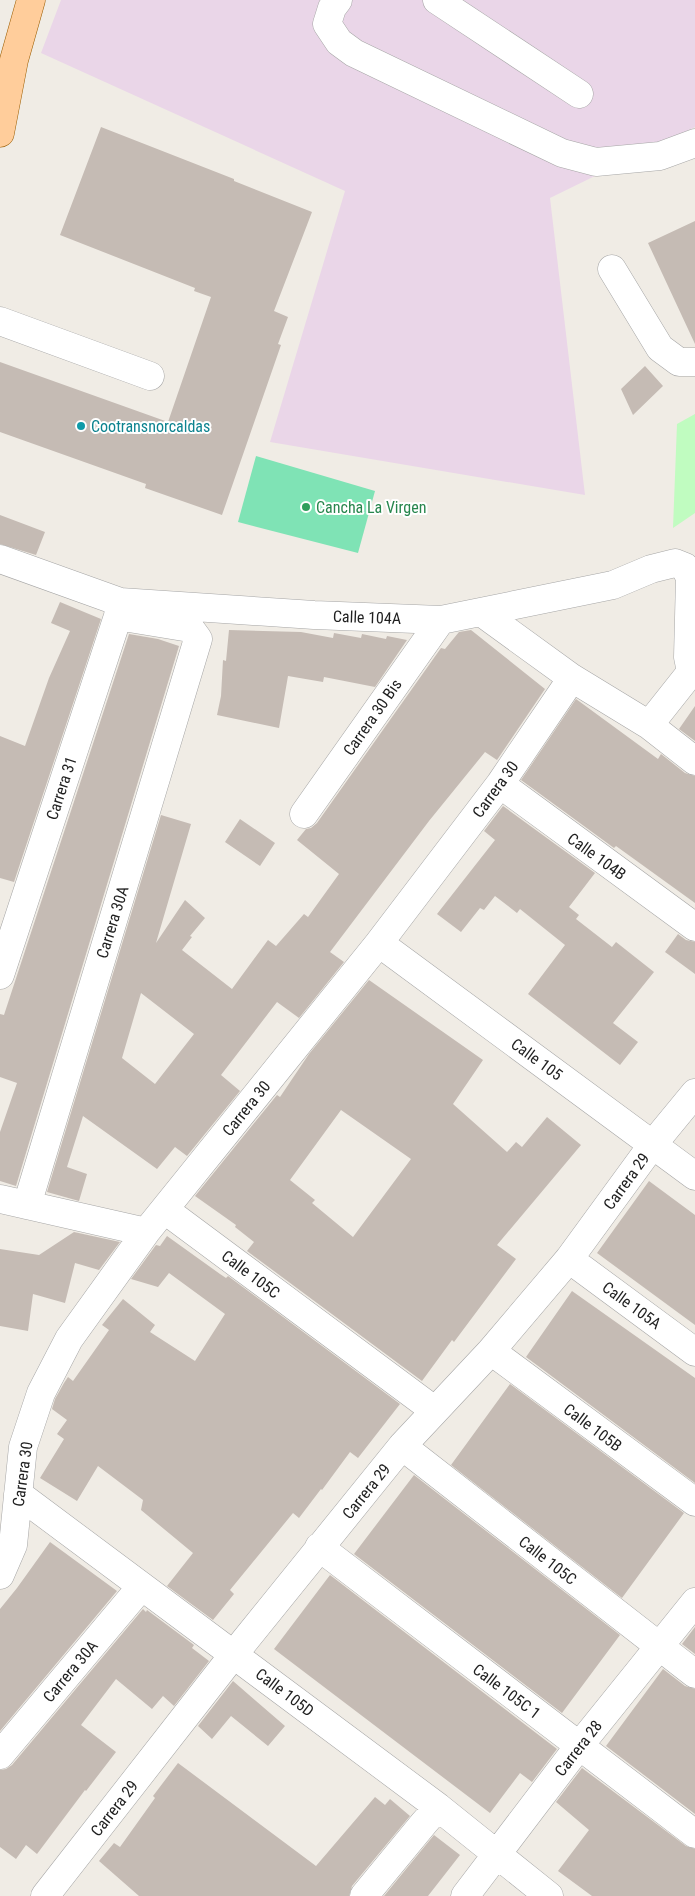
<svg xmlns="http://www.w3.org/2000/svg" width="695" height="1896" font-family="'Roboto Condensed',sans-serif">
<style>
.industrial{fill:#ead6e8}
.park{fill:#c0fcc0}
.pitch{fill:#7fe3b5}
.building{fill:#c5bbb4;fill-rule:evenodd}
.lines{fill:none;stroke-linecap:round;stroke-linejoin:round}
.minor-casing{stroke:#a6a6a6;stroke-width:29}
.major-casing{stroke:#9a5c00;stroke-width:29}
.minor{stroke:#fff;stroke-width:28}
.major{stroke:#ffcd9b;stroke-width:28}
.culture-dot{fill:#0f9aa8;stroke:#fff;stroke-width:2}
.leisure-dot{fill:#2e9e5b;stroke:#fff;stroke-width:2}
.labels{text-anchor:middle;stroke-width:4;stroke-linejoin:round;paint-order:stroke}
.culture-label{font-size:16px;fill:#0d838f;stroke:#fff;text-anchor:start}
.leisure-label{font-size:16px;fill:#27864d;stroke:#fff;text-anchor:start}
.street-label{font-size:16px;fill:#1f1f1f;stroke:#fff}
</style>
<rect width="100%" height="100%" fill="#f0ece5"/>
<path class="industrial" d="M 61,0 L 695,0 L 695,127 L 550,198 L 585,495 L 270,442 L 345,191 L 41,53 Z"/>
<path class="park" d="M 695,414 L 695,513 L 673,528 L 677,424 Z"/>
<path class="pitch" d="M 256,456 L 375,491 L 358,553 L 238,522 Z"/>
<path class="building" d="M 101,127 L 234,179 L 234,181 L 312,212 L 274,311 L 288,317 L 278,344 L 281,345 L 222,515 L 145,488 L 146,484 L 0,432 L 0,362 L 168,422 L 211,297 L 194,291 L 195,288 L 60,235 Z
M 695,221 L 695,344 L 648,243 Z
M 645,366 L 663,386 L 633,415 L 621,389 Z
M 0,515 L 45,532 L 36,555 L 0,544 Z
M 60,602 L 101,619 L 14,882 L 0,878 L 0,736 L 25,746 L 49,678 L 70,631 L 51,623 Z
M 229,630 L 301,632 L 333,638 L 334,633 L 361,638 L 362,634 L 386,639 L 387,636 L 407,640 L 375,687 L 324,677 L 323,682 L 288,676 L 279,728 L 217,715 L 221,696 L 223,660 L 226,661 Z
M 471,630 L 545,689 L 497,760 L 485,752 L 429,821 L 330,952 L 344,962 L 299,1018 L 277,1002 L 221,1075 L 240,1091 L 187,1156 L 175,1147 L 157,1169 L 83,1116 L 67,1167 L 87,1174 L 79,1201 L 47,1192 L 161,815 L 191,824 L 156,943 L 185,900 L 205,918 L 190,936 L 192,937 L 182,950 L 232,989 L 268,940 L 276,946 L 304,914 L 308,917 L 339,874 L 297,840 L 306,829 L 311,828 L 317,823 L 441,648 L 445,649 L 459,632 ZM 141,993 L 194,1034 L 155,1084 L 122,1058 Z
M 129,634 L 158,639 L 179,646 L 16,1186 L 0,1181 L 0,1132 L 17,1083 L 0,1077 L 0,1014 L 4,1015 Z
M 576,699 L 658,759 L 661,754 L 685,773 L 695,776 L 695,903 L 616,846 L 614,848 L 521,780 Z
M 695,706 L 695,741 L 679,729 Z
M 503,806 L 595,873 L 569,907 L 579,915 L 576,919 L 612,947 L 616,942 L 654,972 L 613,1023 L 638,1042 L 620,1065 L 528,994 L 565,945 L 520,909 L 517,913 L 495,896 L 484,910 L 480,908 L 461,932 L 437,914 L 495,840 L 484,831 Z
M 240,819 L 275,843 L 260,866 L 225,842 Z
M 678,934 L 686,940 L 695,942 L 695,974 L 665,952 Z
M 369,980 L 483,1060 L 453,1104 L 507,1152 L 516,1142 L 522,1147 L 547,1117 L 581,1145 L 497,1245 L 516,1259 L 454,1342 L 452,1340 L 422,1381 L 247,1251 L 254,1242 L 235,1227 L 236,1225 L 195,1196 L 277,1095 L 280,1097 L 309,1054 ZM 341,1110 L 411,1159 L 353,1237 L 312,1203 L 315,1200 L 290,1180 Z
M 649,1181 L 695,1215 L 695,1325 L 597,1253 Z
M 74,1232 L 120,1242 L 99,1270 L 75,1263 L 65,1303 L 33,1294 L 28,1331 L 0,1326 L 0,1249 L 39,1255 Z
M 167,1236 L 220,1274 L 226,1278 L 228,1276 L 400,1404 L 358,1458 L 350,1452 L 322,1490 L 321,1489 L 299,1518 L 293,1513 L 230,1590 L 234,1594 L 213,1620 L 167,1586 L 193,1553 L 141,1510 L 143,1500 L 98,1466 L 77,1501 L 40,1478 L 64,1439 L 57,1434 L 67,1420 L 52,1409 L 55,1399 L 64,1383 L 68,1377 L 73,1381 L 109,1330 L 102,1325 L 123,1299 L 155,1325 L 150,1332 L 195,1361 L 225,1314 L 169,1273 L 158,1287 L 131,1279 L 156,1245 L 160,1246 Z
M 572,1291 L 695,1378 L 695,1483 L 526,1357 Z
M 510,1384 L 684,1513 L 622,1598 L 451,1465 Z
M 414,1475 L 620,1635 L 562,1713 L 354,1554 Z
M 50,1542 L 117,1591 L 0,1731 L 0,1609 L 17,1588 Z
M 330,1575 L 557,1749 L 532,1782 L 520,1773 L 490,1813 L 274,1649 Z
M 143,1609 L 146,1612 L 147,1610 L 194,1645 L 192,1648 L 209,1661 L 174,1706 L 163,1696 L 152,1709 L 116,1679 L 81,1725 L 116,1752 L 86,1791 L 85,1790 L 37,1854 L 26,1845 L 16,1859 L 0,1847 L 0,1770 L 6,1769 L 12,1765 Z
M 695,1627 L 695,1654 L 682,1644 Z
M 663,1669 L 685,1686 L 695,1689 L 695,1814 L 606,1746 Z
M 233,1681 L 285,1726 L 268,1746 L 231,1716 L 212,1739 L 198,1726 Z
M 178,1763 L 316,1866 L 375,1797 L 385,1805 L 390,1799 L 410,1816 L 352,1886 L 349,1896 L 139,1896 L 99,1861 L 114,1843 L 120,1847 L 155,1798 L 153,1796 Z
M 582,1768 L 686,1846 L 695,1849 L 695,1896 L 592,1896 L 558,1871 L 589,1830 L 556,1802 Z
M 434,1835 L 460,1855 L 428,1896 L 384,1896 Z"/>
<g class="lines">
<g class="minor-casing">
<path id="minor" d="M 338,0 L 332,8 L 327,24 L 339,42 L 354,53 L 562,153 L 596,162 L 660,156 L 695,143
M 437,0 L 579,94
M 612,269 L 660,348 L 679,362 L 695,362
M 0,321 L 150,376
M 0,559 L 120,602 L 314,615 L 441,620 L 613,585 L 651,569 L 675,563 L 685,567 L 690,578 L 688,657 L 691,672 L 695,675
M 481,612 L 572,678 L 649,725 L 695,761
M 649,725 L 691,672
M 500,784 L 695,927
M 304,814 L 441,620
M 379,943 L 695,1176
M 0,975 L 118,616 L 120,602
M 0,1199 L 146,1232
M 27,1205 L 198,639 L 190,628 L 129,618
M 165,1210 L 434,1410
M 569,1259 L 695,1352
M 491,1351 L 695,1502
M 402,1446 L 695,1674
M 18,1494 L 438,1807 L 549,1896
M 319,1547 L 695,1834
M 0,1575 L 13,1545 L 23,1447 L 41,1393 L 69,1339 L 146,1232 L 379,943 L 500,784 L 572,678
M 0,1755 L 141,1587
M 45,1896 L 234,1654 L 402,1446 L 491,1351 L 569,1259 L 653,1144 L 695,1093
M 364,1896 L 424,1823 L 438,1807
M 465,1896 L 579,1746 L 695,1602"/>
</g>
<g class="major-casing">
<path id="major" d="M 0,133 L 14,60 L 31,0"/>
</g>
<use href="#minor" class="minor"/>
<use href="#major" class="major"/>
</g>
<circle class="culture-dot" cx="81" cy="426" r="5"/>
<circle class="leisure-dot" cx="306" cy="507" r="5"/>
<g class="labels">
<g class="culture-label">
<text x="91" y="432">Cootransnorcaldas</text>
</g>
<g class="leisure-label">
<text x="316" y="513">Cancha La Virgen</text>
</g>
<g class="street-label">
<text transform="translate(367 617) rotate(2)" y="6">Calle 104A</text>
<text transform="translate(372 717) rotate(-55)" y="6">Carrera 30 Bis</text>
<text transform="translate(61 788) rotate(-72)" y="6">Carrera 31</text>
<text transform="translate(495 789) rotate(-54)" y="6">Carrera 30</text>
<text transform="translate(597 856) rotate(36)" y="6">Calle 104B</text>
<text transform="translate(112 922) rotate(-73)" y="6">Carrera 30A</text>
<text transform="translate(537 1059) rotate(36)" y="6">Calle 105</text>
<text transform="translate(246 1108) rotate(-51)" y="6">Carrera 30</text>
<text transform="translate(626 1181) rotate(-54)" y="6">Carrera 29</text>
<text transform="translate(251 1274) rotate(37)" y="6">Calle 105C</text>
<text transform="translate(632 1305) rotate(36)" y="6">Calle 105A</text>
<text transform="translate(593 1427) rotate(37)" y="6">Calle 105B</text>
<text transform="translate(22 1474) rotate(-82)" y="6">Carrera 30</text>
<text transform="translate(366 1491) rotate(-51)" y="6">Carrera 29</text>
<text transform="translate(548 1560) rotate(38)" y="6">Calle 105C</text>
<text transform="translate(70 1671) rotate(-50)" y="6">Carrera 30A</text>
<text transform="translate(507 1691) rotate(37)" y="6">Calle 105C 1</text>
<text transform="translate(285 1692) rotate(37)" y="6">Calle 105D</text>
<text transform="translate(578 1748) rotate(-52)" y="6">Carrera 28</text>
<text transform="translate(114 1808) rotate(-52)" y="6">Carrera 29</text>
</g>
</g>
</svg>
